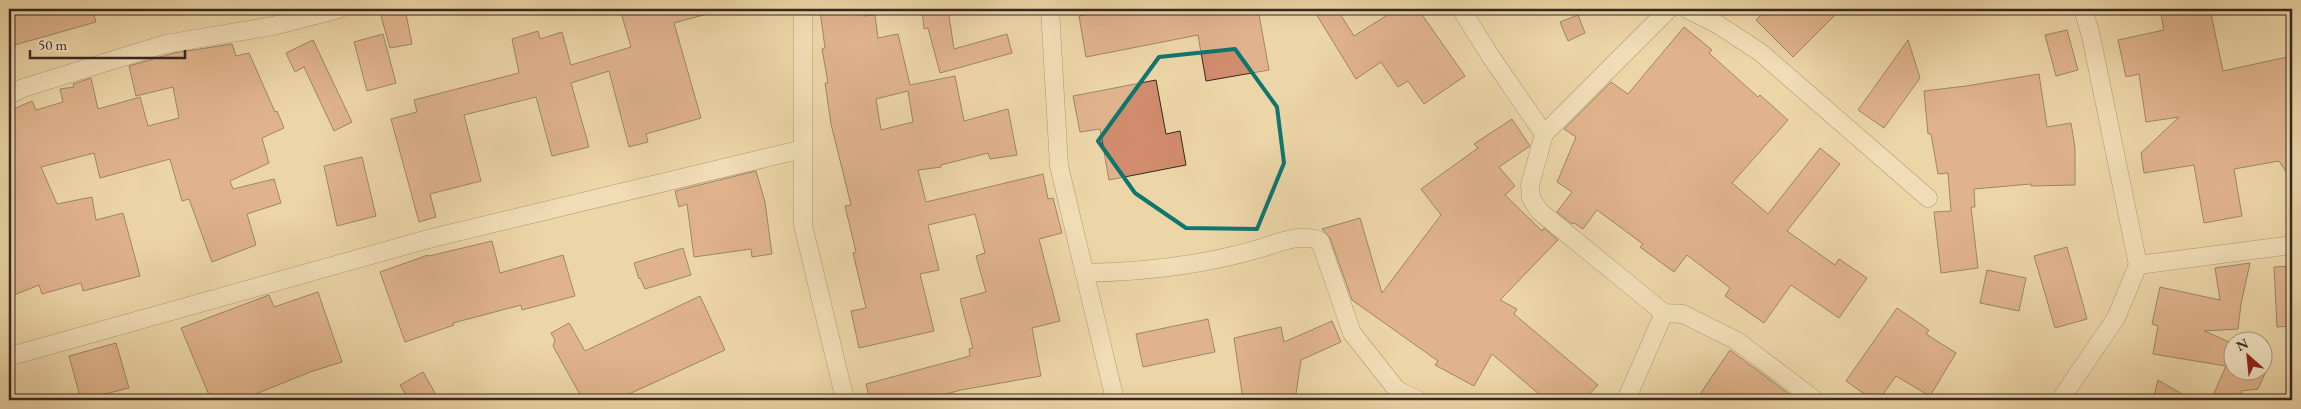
<svg xmlns="http://www.w3.org/2000/svg" width="2301" height="409" font-family="'EB Garamond',serif">
<style>
.building{fill:#d18b6d;stroke:#362822;fill-rule:evenodd}
.lines{fill:none;stroke-linecap:round;stroke-linejoin:round}
.street-casing{stroke:#645343;stroke-width:19}
.street{stroke:#f3e4c6;stroke-width:18}
.marked{fill:none;stroke:#0f766e;stroke-width:4;stroke-linejoin:round}
</style>
<rect width="100%" height="100%" fill="#ecd5a7"/>
<filter id="stains"><feTurbulence type="fractalNoise" baseFrequency=".004" numOctaves="4"/><feColorMatrix values="0 0 0 0 .2 0 0 0 0 .09 0 0 0 0 .02 0 0 0 .5 -.17"/></filter>
<radialGradient id="worn" r=".72"><stop offset=".6" stop-color="#630" stop-opacity="0"/><stop offset="1" stop-color="#630" stop-opacity=".3"/></radialGradient>
<path class="building" d="M 9,9 L 92,9 L 96,22 L 11,46 L 9,38 Z
M 379,9 L 405,9 L 412,44 L 390,48 Z
M 620,9 L 706,9 L 707,14 L 674,23 L 701,118 L 646,134 L 648,142 L 629,147 L 609,71 L 571,83 L 589,147 L 552,156 L 536,97 L 464,115 L 481,181 L 430,194 L 436,217 L 419,222 L 391,119 L 417,112 L 414,100 L 519,73 L 512,39 L 538,31 L 540,39 L 562,32 L 571,65 L 631,47 Z
M 832,9 L 861,9 L 864,16 L 875,15 L 878,38 L 898,34 L 910,85 L 955,76 L 964,121 L 1008,109 L 1017,155 L 990,159 L 988,153 L 941,165 L 941,167 L 918,170 L 926,202 L 1043,174 L 1048,199 L 1053,198 L 1062,233 L 1039,239 L 1060,321 L 1032,328 L 1041,376 L 961,390 L 924,400 L 870,400 L 866,384 L 970,356 L 969,349 L 973,348 L 960,299 L 986,292 L 976,256 L 985,253 L 975,214 L 928,225 L 939,270 L 920,274 L 934,331 L 859,348 L 851,311 L 866,308 L 853,253 L 856,252 L 845,206 L 851,205 L 831,124 L 825,83 L 828,83 L 822,49 L 825,48 L 820,11 ZM 908,91 L 913,122 L 881,130 L 876,99 Z
M 922,9 L 948,9 L 954,49 L 1007,34 L 1012,53 L 940,73 L 928,28 L 924,29 Z
M 1117,9 L 1258,9 L 1269,70 L 1206,81 L 1198,35 L 1086,57 L 1079,16 Z
M 1313,9 L 1337,9 L 1354,36 L 1397,9 L 1418,9 L 1465,76 L 1424,104 L 1408,81 L 1398,87 L 1381,62 L 1356,79 Z
M 1767,9 L 1841,9 L 1793,57 L 1756,20 Z
M 2160,9 L 2210,9 L 2223,71 L 2292,56 L 2292,181 L 2279,161 L 2234,169 L 2242,216 L 2204,223 L 2194,165 L 2144,173 L 2141,153 L 2179,117 L 2146,122 L 2139,74 L 2126,77 L 2118,40 L 2164,30 Z
M 1578,15 L 1585,33 L 1568,41 L 1560,22 Z
M 1684,27 L 1712,50 L 1709,53 L 1758,97 L 1760,95 L 1788,120 L 1732,183 L 1768,214 L 1820,148 L 1840,164 L 1787,231 L 1835,265 L 1839,259 L 1867,278 L 1839,318 L 1791,285 L 1764,323 L 1725,296 L 1730,288 L 1687,255 L 1674,272 L 1640,247 L 1643,244 L 1597,210 L 1583,229 L 1574,223 L 1572,224 L 1557,212 L 1572,192 L 1557,182 L 1576,137 L 1564,129 L 1611,82 L 1628,94 Z
M 2067,30 L 2078,70 L 2056,76 L 2045,35 Z
M 383,34 L 396,83 L 367,91 L 354,42 Z
M 313,40 L 352,122 L 334,131 L 304,67 L 295,72 L 286,53 Z
M 1908,40 L 1920,78 L 1884,128 L 1858,110 Z
M 232,44 L 236,56 L 249,53 L 275,112 L 277,111 L 284,128 L 262,138 L 269,163 L 230,181 L 233,189 L 274,179 L 281,203 L 247,214 L 256,245 L 212,262 L 189,199 L 182,201 L 170,159 L 100,178 L 94,153 L 41,167 L 57,204 L 92,197 L 96,220 L 123,213 L 140,276 L 83,291 L 81,283 L 42,294 L 39,285 L 9,297 L 9,111 L 32,101 L 36,110 L 63,102 L 60,89 L 74,87 L 73,84 L 91,78 L 98,109 L 140,97 L 148,126 L 179,118 L 173,87 L 136,96 L 129,66 L 174,53 Z
M 2039,74 L 2047,127 L 2071,123 L 2075,148 L 2075,185 L 2031,186 L 2031,184 L 1974,189 L 1975,207 L 1971,207 L 1978,268 L 1941,273 L 1934,212 L 1951,211 L 1948,173 L 1938,174 L 1931,134 L 1928,134 L 1924,91 L 1966,86 Z
M 1156,80 L 1166,134 L 1180,131 L 1186,165 L 1109,180 L 1100,129 L 1080,132 L 1073,96 Z
M 1512,119 L 1530,146 L 1499,167 L 1515,186 L 1505,195 L 1542,231 L 1544,228 L 1558,240 L 1500,300 L 1517,309 L 1514,314 L 1598,385 L 1584,400 L 1546,400 L 1492,354 L 1474,386 L 1435,365 L 1438,361 L 1352,300 L 1330,238 L 1322,229 L 1360,218 L 1382,293 L 1441,215 L 1421,189 L 1478,148 L 1474,144 Z
M 362,157 L 376,216 L 337,226 L 324,166 Z
M 756,171 L 765,202 L 772,254 L 752,257 L 751,249 L 694,257 L 687,204 L 679,207 L 675,191 Z
M 492,241 L 500,273 L 563,255 L 575,296 L 522,310 L 521,305 L 453,323 L 454,325 L 405,342 L 380,272 L 428,255 L 429,256 Z
M 2067,247 L 2087,319 L 2055,328 L 2034,256 Z
M 683,248 L 691,275 L 645,289 L 640,278 L 639,279 L 634,263 Z
M 2250,263 L 2241,304 L 2238,329 L 2204,331 L 2234,344 L 2234,372 L 2264,372 L 2264,357 L 2271,360 L 2258,389 L 2241,391 L 2245,400 L 2211,400 L 2226,366 L 2153,354 L 2158,326 L 2152,324 L 2160,287 L 2220,300 L 2215,268 Z
M 2292,266 L 2292,326 L 2277,327 L 2274,267 Z
M 1987,270 L 2026,278 L 2019,311 L 1980,303 Z
M 318,292 L 342,362 L 310,372 L 241,400 L 211,400 L 181,328 L 269,295 L 274,307 Z
M 700,296 L 725,350 L 616,400 L 583,400 L 553,346 L 555,340 L 551,333 L 569,323 L 585,351 Z
M 1897,308 L 1929,330 L 1926,334 L 1956,353 L 1930,396 L 1896,376 L 1879,400 L 1873,400 L 1846,381 Z
M 1208,319 L 1215,352 L 1143,367 L 1136,334 Z
M 1332,321 L 1341,342 L 1301,360 L 1296,394 L 1284,397 L 1285,400 L 1243,400 L 1234,338 L 1281,327 L 1284,342 Z
M 116,343 L 129,388 L 81,400 L 69,356 Z
M 1730,350 L 1789,394 L 1785,400 L 1696,400 Z
M 423,372 L 439,400 L 409,400 L 400,385 Z
M 2158,380 L 2192,400 L 2153,400 Z"/>
<g class="lines">
<g class="street-casing">
<path id="street" d="M 803,9 L 803,225 L 845,400
M 1050,9 L 1059,166 L 1115,400
M 1461,9 L 1491,57 L 1544,134
M 1669,9 L 1544,134 L 1530,185 L 1531,198 L 1539,211 L 1549,219 L 1664,313 L 1683,314 L 1737,341 L 1815,400
M 1687,9 L 1717,24 L 1760,52 L 1928,198
M 9,95 L 23,88 L 165,44 L 273,26 L 339,9
M 2138,265 L 2292,245
M 1084,273 C 1146,272 1206,265 1265,247 C 1282,241 1303,233 1320,241 L 1352,333 L 1397,390 L 1418,400
M 9,351 L 11,356 L 432,238 L 803,149
M 1626,400 L 1664,313
M 2060,400 L 2116,318 L 2138,265 L 2091,36 L 2083,9"/>
</g>
<use href="#street" class="street"/>
</g>
<path d="M0 0H2301V409H0ZM 1235,49 L 1277,107 L 1284,163 L 1257,229 L 1186,228 L 1135,193 L 1098,141 L 1159,57 Z" fill="#ecd5a7" fill-opacity=".55" fill-rule="evenodd"/>
<path class="marked" d="M 1235,49 L 1277,107 L 1284,163 L 1257,229 L 1186,228 L 1135,193 L 1098,141 L 1159,57 Z"/>
<rect width="2301" height="409" fill="none" stroke="#ecd5a7" stroke-width="30"/>
<rect x="10" y="10" width="2281" height="389" fill="none" stroke="#362822" stroke-width="2.5"/>
<rect x="15" y="15" width="2271" height="379" fill="none" stroke="#362822"/>
<g transform="translate(2248 356) rotate(333)"><circle r="24" fill="#f3e4c6" stroke="#a79984"/>
<path d="M0-4L9 19L0 12L-9 19Z" fill="#8f2418"/>
<text y="-8" font-size="14" font-weight="bold" text-anchor="middle" fill="#362822">N</text>
</g>
<path d="M30 50v8h155v-8" fill="none" stroke="#362822" stroke-width="2.5"/>
<text x="38" y="50" font-size="15" fill="#362822" stroke="#f3e4c6" stroke-width="4" paint-order="stroke">50 m</text>
<rect width="100%" height="100%" filter="url(#stains)"/>
<rect width="100%" height="100%" fill="url(#worn)"/>
</svg>
